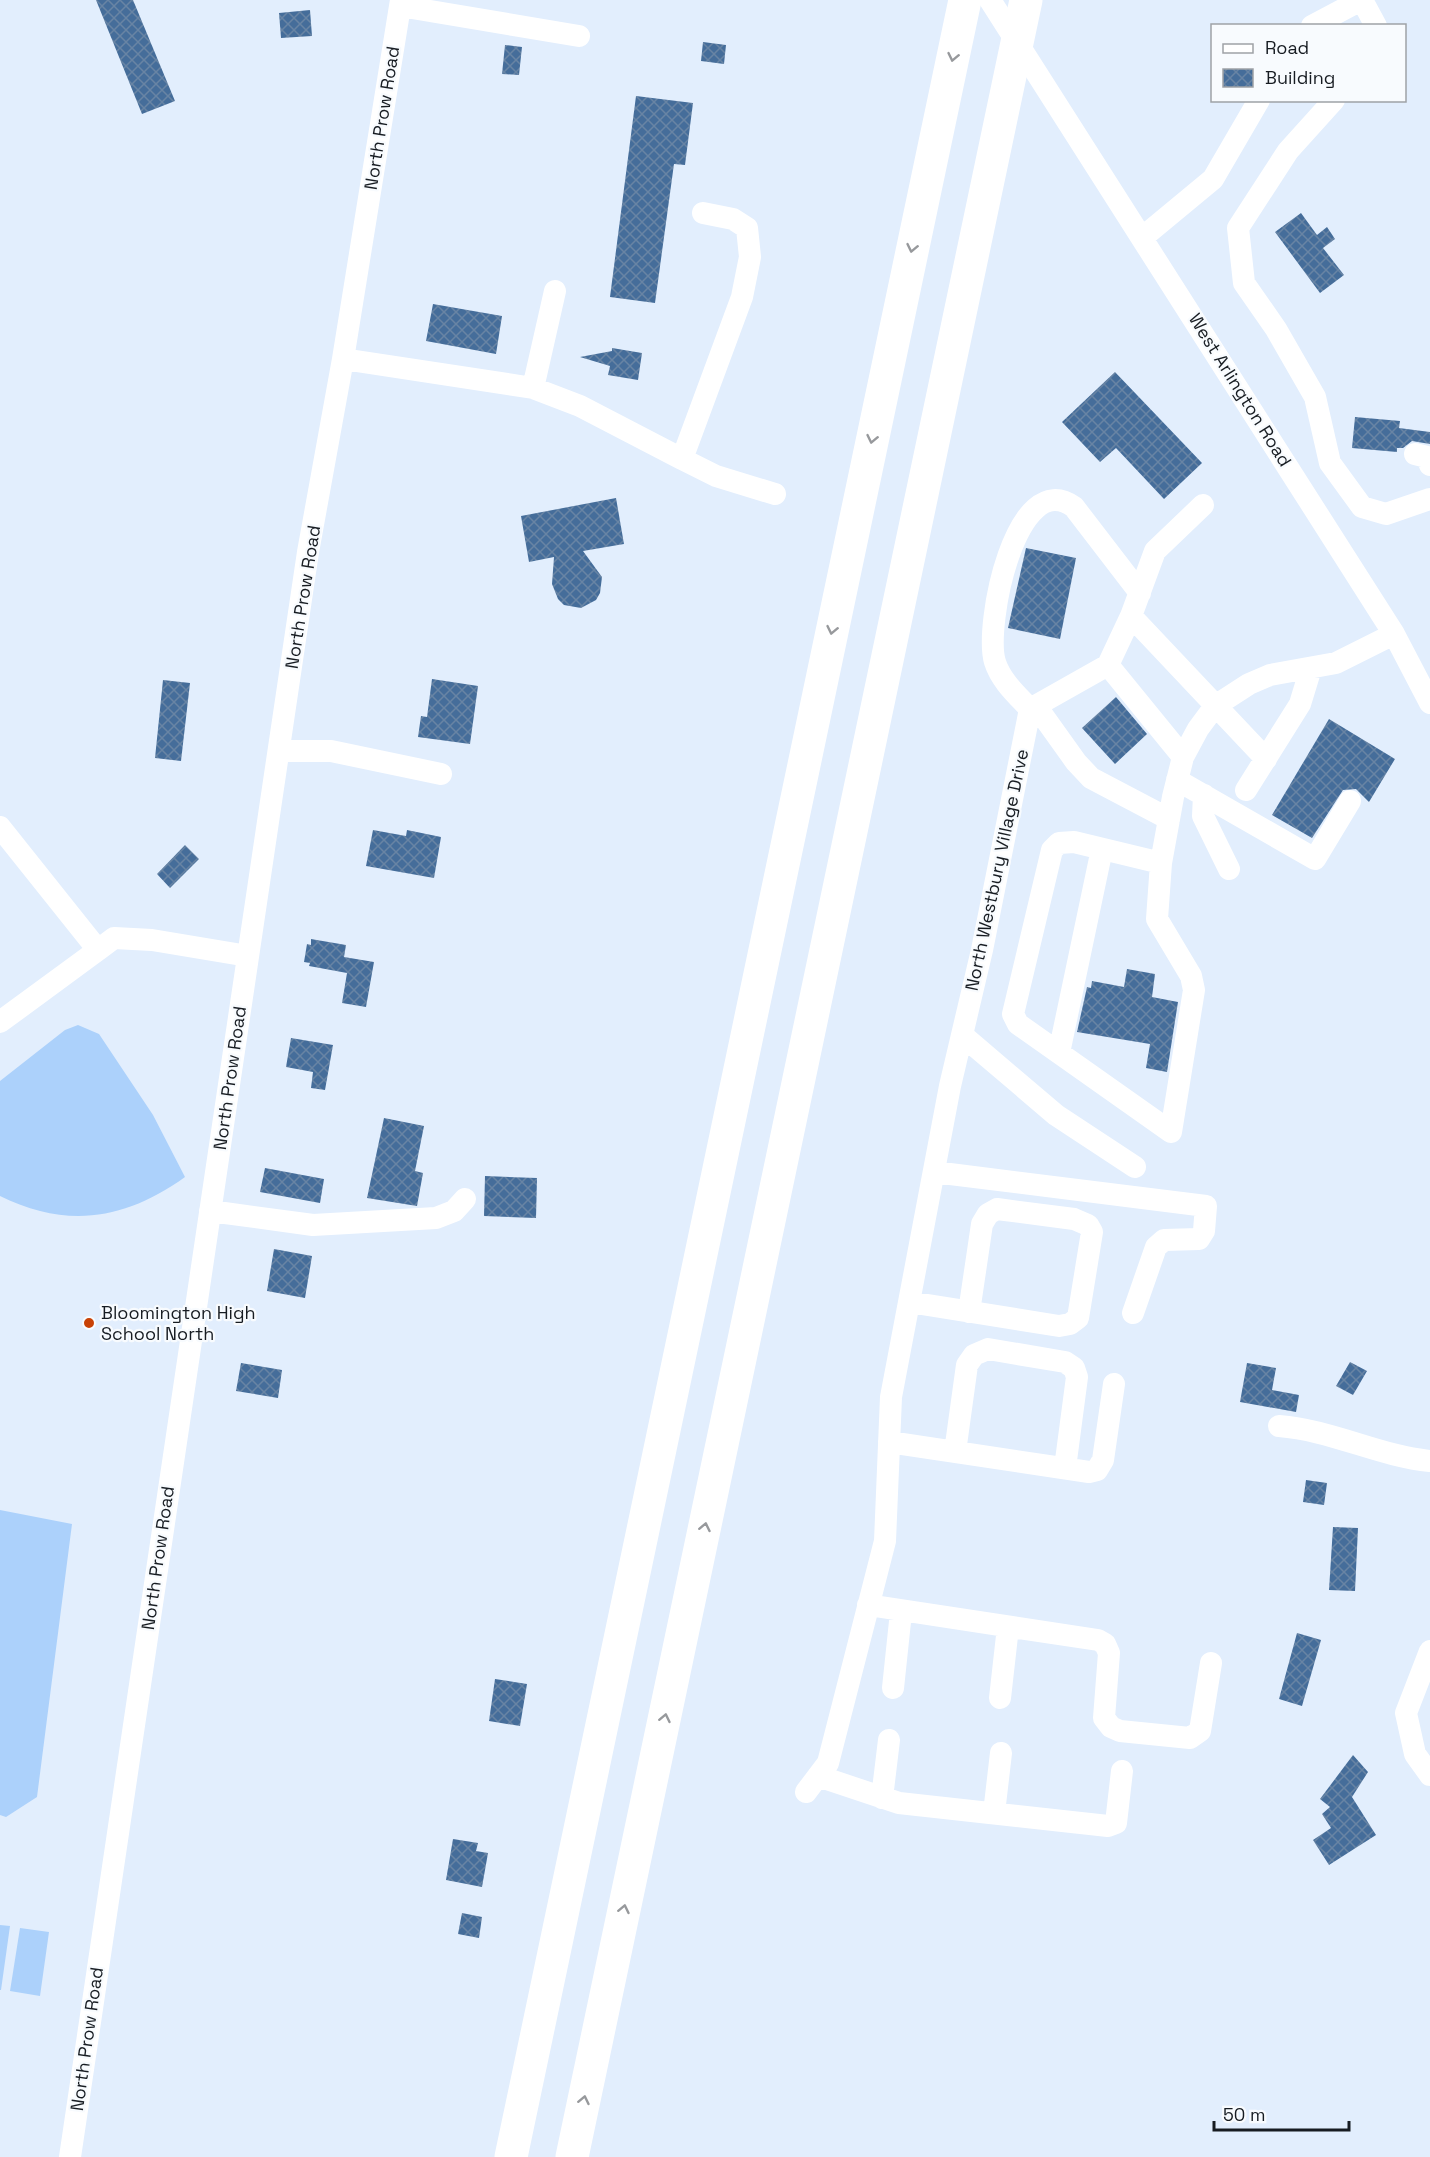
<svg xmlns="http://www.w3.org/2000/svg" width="1430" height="2157" font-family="'Space Grotesk',sans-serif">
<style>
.garden{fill:#acd1fb}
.building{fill:url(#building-cross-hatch)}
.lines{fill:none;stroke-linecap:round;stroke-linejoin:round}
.minor{stroke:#fff;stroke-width:22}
.highway{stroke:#fff;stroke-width:33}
.oneway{stroke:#97999c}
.poi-dot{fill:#c84105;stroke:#f8fbfe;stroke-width:2}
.labels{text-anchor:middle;stroke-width:4.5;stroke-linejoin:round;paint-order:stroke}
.street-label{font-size:18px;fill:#171c22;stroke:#f8fbfe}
.poi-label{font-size:18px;fill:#171c22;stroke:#f8fbfe;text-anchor:start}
</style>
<defs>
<pattern id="building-cross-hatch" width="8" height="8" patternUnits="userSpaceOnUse" patternTransform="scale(1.5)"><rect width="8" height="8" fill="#456d9a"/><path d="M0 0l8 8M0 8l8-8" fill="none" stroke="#6884a4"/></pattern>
</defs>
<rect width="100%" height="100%" fill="#e2eefd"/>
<path class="garden" d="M 78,1025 L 99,1034 L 153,1115 L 185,1177 C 125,1220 67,1229 0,1196 L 0,1081 L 65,1030 Z
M 0,1510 L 72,1524 L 37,1797 L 6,1817 L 0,1815 Z
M 0,1925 L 10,1926 L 1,1990 L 0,1990 Z
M 20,1928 L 49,1932 L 40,1996 L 10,1991 Z"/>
<path class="building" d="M 96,0 L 133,0 L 175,101 L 142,114 Z
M 310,10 L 312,36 L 281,38 L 279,13 Z
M 703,42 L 726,45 L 724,64 L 701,61 Z
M 505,45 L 522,47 L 519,75 L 502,74 Z
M 636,96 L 693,103 L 685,165 L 674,164 L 655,303 L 610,297 Z
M 1301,213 L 1317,235 L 1327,227 L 1335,239 L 1323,248 L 1344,275 L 1320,293 L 1275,232 Z
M 433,304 L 502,316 L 496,354 L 426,341 Z
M 612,348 L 642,353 L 638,380 L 608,375 L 610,366 L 580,357 L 612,351 Z
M 1115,372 L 1202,463 L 1164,499 L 1116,448 L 1100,462 L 1062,422 Z
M 1355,417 L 1400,421 L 1399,428 L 1430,432 L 1430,444 L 1412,441 L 1403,448 L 1397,448 L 1397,452 L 1352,448 Z
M 616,498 L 624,544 L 583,551 L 602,577 L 600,593 L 596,600 L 581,608 L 564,605 L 558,599 L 552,584 L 554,557 L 529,562 L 521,516 Z
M 1026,548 L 1076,558 L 1060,639 L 1008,628 Z
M 432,679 L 478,686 L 470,744 L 418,737 L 421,716 L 427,717 Z
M 163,680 L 190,683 L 181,761 L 155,758 Z
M 1116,697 L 1147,734 L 1115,764 L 1082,728 Z
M 1329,719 L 1395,759 L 1369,802 L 1356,789 L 1343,790 L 1312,838 L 1272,815 Z
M 373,830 L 406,836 L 407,830 L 441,837 L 434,878 L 366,866 Z
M 185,845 L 199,859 L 170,888 L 157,874 Z
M 311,939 L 346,945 L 344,957 L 374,962 L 366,1007 L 342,1003 L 347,973 L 309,966 L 310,963 L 304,962 L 307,944 L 311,945 Z
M 1127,969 L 1155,974 L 1152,997 L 1178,1002 L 1167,1072 L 1146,1068 L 1150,1044 L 1077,1032 L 1087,987 L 1091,988 L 1092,981 L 1124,987 Z
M 291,1038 L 333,1045 L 325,1090 L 311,1088 L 313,1072 L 286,1067 Z
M 384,1118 L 424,1126 L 415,1171 L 423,1173 L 417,1206 L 367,1198 Z
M 265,1168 L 324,1179 L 320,1203 L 260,1192 Z
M 485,1176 L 537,1178 L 536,1218 L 484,1216 Z
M 274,1249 L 312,1256 L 305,1298 L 267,1291 Z
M 1350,1362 L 1367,1371 L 1353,1395 L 1336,1386 Z
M 241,1363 L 282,1370 L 278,1398 L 236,1391 Z
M 1247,1363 L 1276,1368 L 1272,1390 L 1299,1395 L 1296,1412 L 1240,1402 Z
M 1306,1480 L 1327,1483 L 1324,1505 L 1303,1502 Z
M 1333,1527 L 1358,1528 L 1355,1591 L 1329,1590 Z
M 1297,1633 L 1321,1640 L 1302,1706 L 1279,1699 Z
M 495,1679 L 527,1684 L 520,1726 L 489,1721 Z
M 1353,1755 L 1368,1772 L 1352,1797 L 1376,1835 L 1329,1865 L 1313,1840 L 1331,1828 L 1322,1814 L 1330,1807 L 1320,1799 Z
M 453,1839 L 478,1843 L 476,1851 L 488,1853 L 482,1887 L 446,1880 Z
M 462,1913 L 482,1917 L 479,1938 L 458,1934 Z"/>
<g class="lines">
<path class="minor" d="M 990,0 L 1394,634 L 1430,703
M 1362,0 L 1376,26
M 400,6 L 579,36
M 1312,26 L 1361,0
M 1334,100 L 1288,151 L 1238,228 L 1244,283 L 1276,329 L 1315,397 L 1330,463 L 1362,507 L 1386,514 L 1430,499
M 1143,237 L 1213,179 L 1259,100
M 343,359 L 533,388 L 555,291
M 533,388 L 580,406 L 682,459 L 742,297 L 750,257 L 747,228 L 733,219 L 703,213
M 1415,454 L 1427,457 L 1430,465
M 682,459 L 716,476 L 775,494
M 1131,616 L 1266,759
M 1108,665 L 1183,757
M 1036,706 L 1076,762 L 1091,778 L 1169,819
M 1030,709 C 1017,695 1001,681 995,662 C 984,626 1016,465 1074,507 L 1140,593
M 279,751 L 331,751 L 441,774
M 1177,780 L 1315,859 L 1350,801
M 1246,790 L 1300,704 L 1311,668
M 1204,795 L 1203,816 L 1229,869
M 0,827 L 98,950 L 0,1022
M 1161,863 L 1074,842 L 1059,843 L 1052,850 L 1013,1014 L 1018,1024 L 1171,1132 L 1194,990 L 1191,976 L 1157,919 L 1161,863 L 1173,797 L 1183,757 L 1198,729 L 1215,706 L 1249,684 L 1270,675 L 1336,663 L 1394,634
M 98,950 L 114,938 L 152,940 L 248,956
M 962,1035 L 1056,1115 L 1135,1167
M 1059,1053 L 1102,849
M 934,1172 L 1206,1206 L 1204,1231 L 1199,1239 L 1164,1240 L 1156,1247 L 1133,1313
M 210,1211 L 313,1225 L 436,1218 L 454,1211 L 465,1199
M 909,1302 L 1059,1326 L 1070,1324 L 1078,1318 L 1092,1232 L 1088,1225 L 1074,1219 L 997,1209 L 988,1214 L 982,1224 L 969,1312
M 1279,1426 C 1331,1430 1379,1456 1430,1461
M 889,1442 L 1089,1472 L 1097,1470 L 1103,1460 L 1114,1384
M 955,1452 L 967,1365 L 974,1355 L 988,1349 L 1065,1362 L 1074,1368 L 1077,1377 L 1065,1468
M 868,1605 L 1098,1640 L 1105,1644 L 1109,1653 L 1104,1718 L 1111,1727 L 1120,1731 L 1190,1738 L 1200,1731 L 1211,1663
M 1430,1651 L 1406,1713 L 1415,1754 L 1430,1775
M 893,1688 L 901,1612
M 1000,1698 L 1008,1627
M 818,1776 L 899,1803 L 1108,1826 L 1116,1823 L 1122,1771
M 806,1792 L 828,1763 L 885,1541 L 891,1397 L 950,1086 L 982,950 L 1030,709 L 1108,665 L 1131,616 L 1155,551 L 1203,505
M 882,1798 L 889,1740
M 994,1813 L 1001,1753
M 70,2157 L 308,552 L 343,359 L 401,0"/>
<path class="highway" d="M 511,2157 L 965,0
M 572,2157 L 1026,0"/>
</g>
<defs><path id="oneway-chevron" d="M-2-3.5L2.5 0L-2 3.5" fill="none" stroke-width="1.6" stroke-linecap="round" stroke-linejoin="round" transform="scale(1.5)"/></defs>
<g class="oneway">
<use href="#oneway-chevron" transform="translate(953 57) rotate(102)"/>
<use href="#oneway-chevron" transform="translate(912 248) rotate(102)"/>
<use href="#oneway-chevron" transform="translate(872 439) rotate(102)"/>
<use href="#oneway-chevron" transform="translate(832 630) rotate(102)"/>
<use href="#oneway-chevron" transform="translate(705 1527) rotate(-78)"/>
<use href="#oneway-chevron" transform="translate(665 1718) rotate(-78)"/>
<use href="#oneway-chevron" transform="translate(624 1909) rotate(-78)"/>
<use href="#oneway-chevron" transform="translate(584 2100) rotate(-78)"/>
</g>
<circle class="poi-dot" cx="89" cy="1323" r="6"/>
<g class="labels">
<g class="street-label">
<text transform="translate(382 118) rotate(-81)" y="6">North Prow Road</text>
<text transform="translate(1240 390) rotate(58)" y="6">West Arlington Road</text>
<text transform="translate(303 597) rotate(-81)" y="6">North Prow Road</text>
<text transform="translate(997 870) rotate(-78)" y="6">North Westbury Village Drive</text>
<text transform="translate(230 1078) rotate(-82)" y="6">North Prow Road</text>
<text transform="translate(158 1558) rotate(-82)" y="6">North Prow Road</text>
<text transform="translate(87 2039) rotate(-82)" y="6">North Prow Road</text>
</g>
<g class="poi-label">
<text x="101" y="1319">Bloomington High<tspan x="101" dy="21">School North</tspan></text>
</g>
</g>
<rect x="1211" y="24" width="195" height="78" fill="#f8fbfe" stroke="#9ea2a6" stroke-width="1.5"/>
<rect x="1223" y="44" width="30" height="9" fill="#ffffff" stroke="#9ea2a6" stroke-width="1.5"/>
<text x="1265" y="54" font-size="18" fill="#171c22">Road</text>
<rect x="1223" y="69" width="30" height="18" fill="url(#building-cross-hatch)" stroke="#9ea2a6" stroke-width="1.5"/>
<text x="1265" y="84" font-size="18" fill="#171c22">Building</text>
<path d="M1214 2121v9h135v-9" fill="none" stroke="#171c22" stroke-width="3"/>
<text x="1223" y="2121" font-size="18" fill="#171c22" stroke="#f8fbfe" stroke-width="4.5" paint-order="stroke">50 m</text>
</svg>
